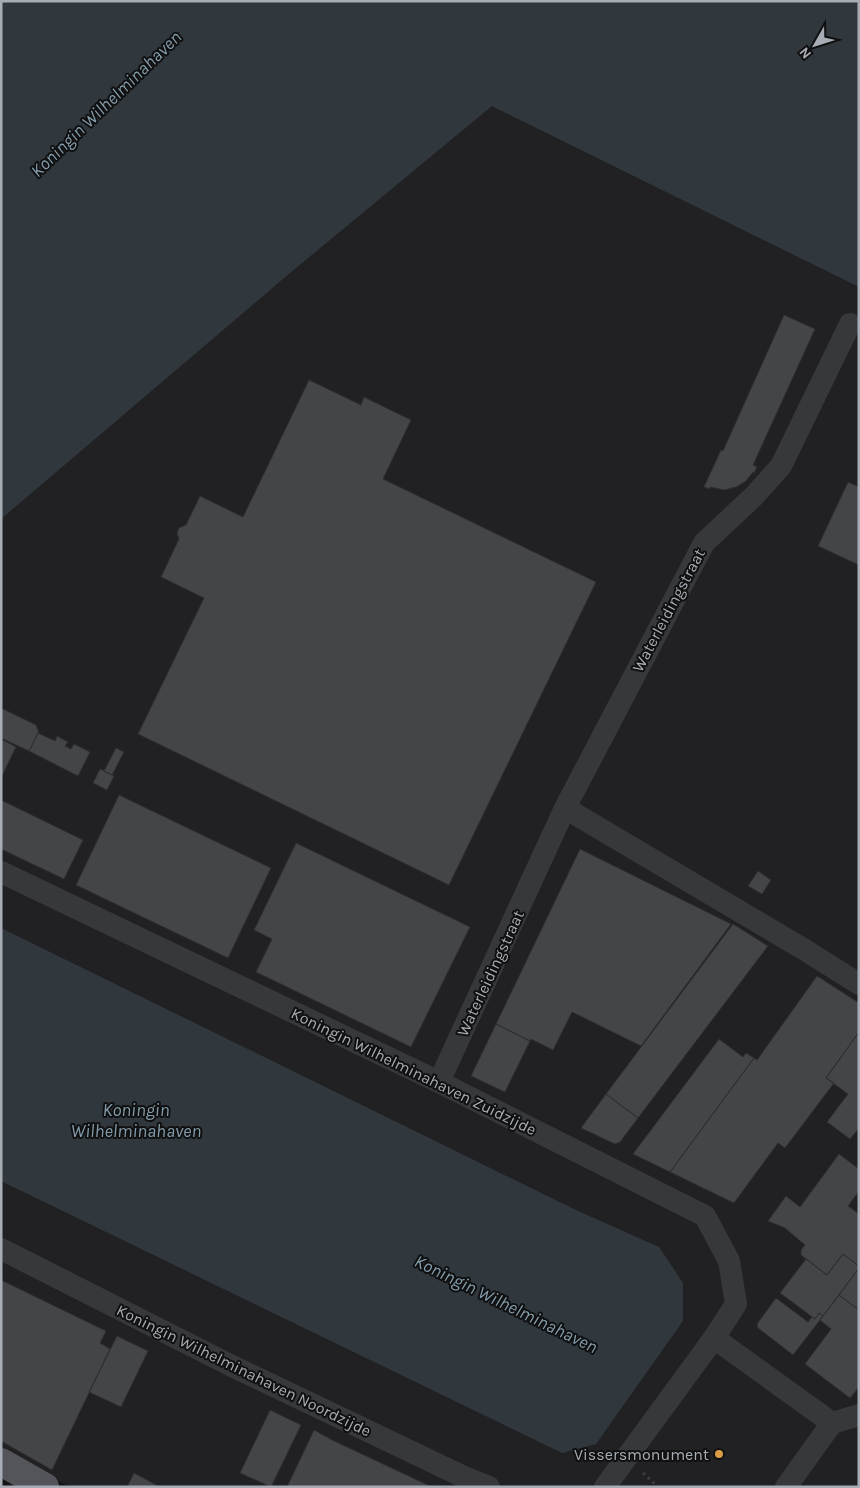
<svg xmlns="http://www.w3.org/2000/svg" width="860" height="1488" font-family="Karla,sans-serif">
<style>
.built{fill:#212123}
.water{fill:#30383e}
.building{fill:#444549;stroke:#2f2f32}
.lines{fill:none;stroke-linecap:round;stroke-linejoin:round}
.path{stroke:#3d3f42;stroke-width:3;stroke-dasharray:2.5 4;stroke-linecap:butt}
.minor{stroke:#36383b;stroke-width:22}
.major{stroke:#53555a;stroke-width:28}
.poi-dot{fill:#db9c48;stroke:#101011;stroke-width:2}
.labels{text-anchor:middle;stroke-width:4;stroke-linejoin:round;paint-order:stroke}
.street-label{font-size:16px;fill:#a8adb5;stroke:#101011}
.poi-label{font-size:16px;fill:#a8adb5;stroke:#101011;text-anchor:end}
.water-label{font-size:18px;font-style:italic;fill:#849dac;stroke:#101011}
</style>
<rect width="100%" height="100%" fill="#151516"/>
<path class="built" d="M 1,1 L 428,1 L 859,229 L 859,1487 L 70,1487 L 1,1452 Z"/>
<path class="water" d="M 1,1 L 859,1 L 859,287 L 492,106 L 290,273 L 1,519 Z
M 1,928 L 578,1211 L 659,1247 L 683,1283 L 683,1321 L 596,1444 L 562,1453 L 1,1181 Z"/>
<path class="building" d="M 784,315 L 815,329 L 753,465 L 757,467 L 754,473 L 753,472 L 746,481 L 736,487 L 724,490 L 710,487 L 710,489 L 704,487 L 721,450 L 723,451 L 727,442 Z
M 309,380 L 361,405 L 364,397 L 411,420 L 383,479 L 596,582 L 449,885 L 138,734 L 204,598 L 161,577 L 179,539 L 177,533 L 179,528 L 186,525 L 200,496 L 243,517 Z
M 848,482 L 859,487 L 859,565 L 818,546 Z
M 1,708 L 36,725 L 39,733 L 38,733 L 29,751 L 1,738 Z
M 38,733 L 55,741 L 57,736 L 68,742 L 65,746 L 71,749 L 74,744 L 90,752 L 78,776 L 29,751 Z
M 1,739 L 16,747 L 1,778 Z
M 116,748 L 124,752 L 112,775 L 104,771 Z
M 100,769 L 114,776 L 107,790 L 93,783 Z
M 119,795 L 271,868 L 228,958 L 76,885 Z
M 1,800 L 83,840 L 64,879 L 1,849 Z
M 296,843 L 470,927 L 411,1047 L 256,972 L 272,939 L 254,930 Z
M 580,849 L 731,924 L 641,1046 L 572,1012 L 553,1050 L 531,1039 L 530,1041 L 496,1024 Z
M 758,871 L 771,880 L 762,894 L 748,886 Z
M 733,924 L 768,946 L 638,1118 L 606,1094 Z
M 817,976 L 859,1003 L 859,1032 L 826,1078 L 834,1083 L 785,1148 L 778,1143 L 734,1203 L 670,1172 L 754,1058 L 757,1060 Z
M 496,1024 L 530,1041 L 505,1092 L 471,1076 Z
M 859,1032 L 859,1128 L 850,1139 L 827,1122 L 848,1094 L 826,1078 Z
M 719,1039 L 743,1057 L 746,1053 L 754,1058 L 670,1172 L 633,1154 Z
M 606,1094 L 638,1118 L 620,1142 L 615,1144 L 581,1128 Z
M 839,1154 L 859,1169 L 859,1191 L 848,1206 L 859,1214 L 859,1266 L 843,1254 L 827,1275 L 801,1255 L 801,1250 L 805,1245 L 785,1228 L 768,1221 L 786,1196 L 800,1207 Z
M 843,1254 L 859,1266 L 859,1268 L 823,1316 L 819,1313 L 815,1319 L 780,1293 L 806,1259 L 827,1275 Z
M 859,1268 L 859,1310 L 839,1295 Z
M 1,1280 L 106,1331 L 100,1343 L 110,1349 L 52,1470 L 1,1441 Z
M 839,1295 L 859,1310 L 859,1387 L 850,1398 L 805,1364 L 831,1329 L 820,1320 Z
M 776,1298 L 808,1322 L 812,1317 L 815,1319 L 819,1313 L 823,1316 L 793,1355 L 758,1328 L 757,1324 Z
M 117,1336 L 148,1351 L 121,1407 L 89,1392 Z
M 270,1410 L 301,1425 L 271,1487 L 240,1473 Z
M 314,1430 L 332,1440 L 432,1487 L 287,1487 Z
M 134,1473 L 160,1487 L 127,1487 Z"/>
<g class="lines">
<path class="path" d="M 643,1473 L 658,1487"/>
<path class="minor" d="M 565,808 L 805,950 L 859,984
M 1,872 L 439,1082 L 705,1216 L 729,1261 L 736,1304 L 714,1338 L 605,1487
M 439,1082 L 565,808 L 704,543 L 753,497 L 781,466 L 850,324
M 1,1249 L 232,1366 L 464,1477 L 489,1487
M 714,1338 L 832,1423
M 786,1487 L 832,1423 L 859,1415"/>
<path class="major" d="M 1,1462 L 45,1487"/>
</g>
<circle class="poi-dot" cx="719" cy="1454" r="5"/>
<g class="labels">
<g class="street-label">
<text transform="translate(668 610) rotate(-62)" y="6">Waterleidingstraat</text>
<text transform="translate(490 973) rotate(-65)" y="6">Waterleidingstraat</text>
<text transform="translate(414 1071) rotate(26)" y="6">Koningin Wilhelminahaven Zuidzijde</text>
<text transform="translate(244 1370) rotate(26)" y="6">Koningin Wilhelminahaven Noordzijde</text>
</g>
<g class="poi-label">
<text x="709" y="1460">Vissersmonument</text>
</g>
<g class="water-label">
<text transform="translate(106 104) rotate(-44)" y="6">Koningin Wilhelminahaven</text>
<text x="136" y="1116">Koningin<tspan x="136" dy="21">Wilhelminahaven</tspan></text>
<text transform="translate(506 1304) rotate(26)" y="6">Koningin Wilhelminahaven</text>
</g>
</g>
<rect width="860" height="1488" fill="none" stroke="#a8adb5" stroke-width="5"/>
<g transform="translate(815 45) rotate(231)" stroke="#101011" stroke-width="4" paint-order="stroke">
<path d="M0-4L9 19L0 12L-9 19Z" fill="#a8adb5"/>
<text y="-8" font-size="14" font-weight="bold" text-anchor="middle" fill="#a8adb5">N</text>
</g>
</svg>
